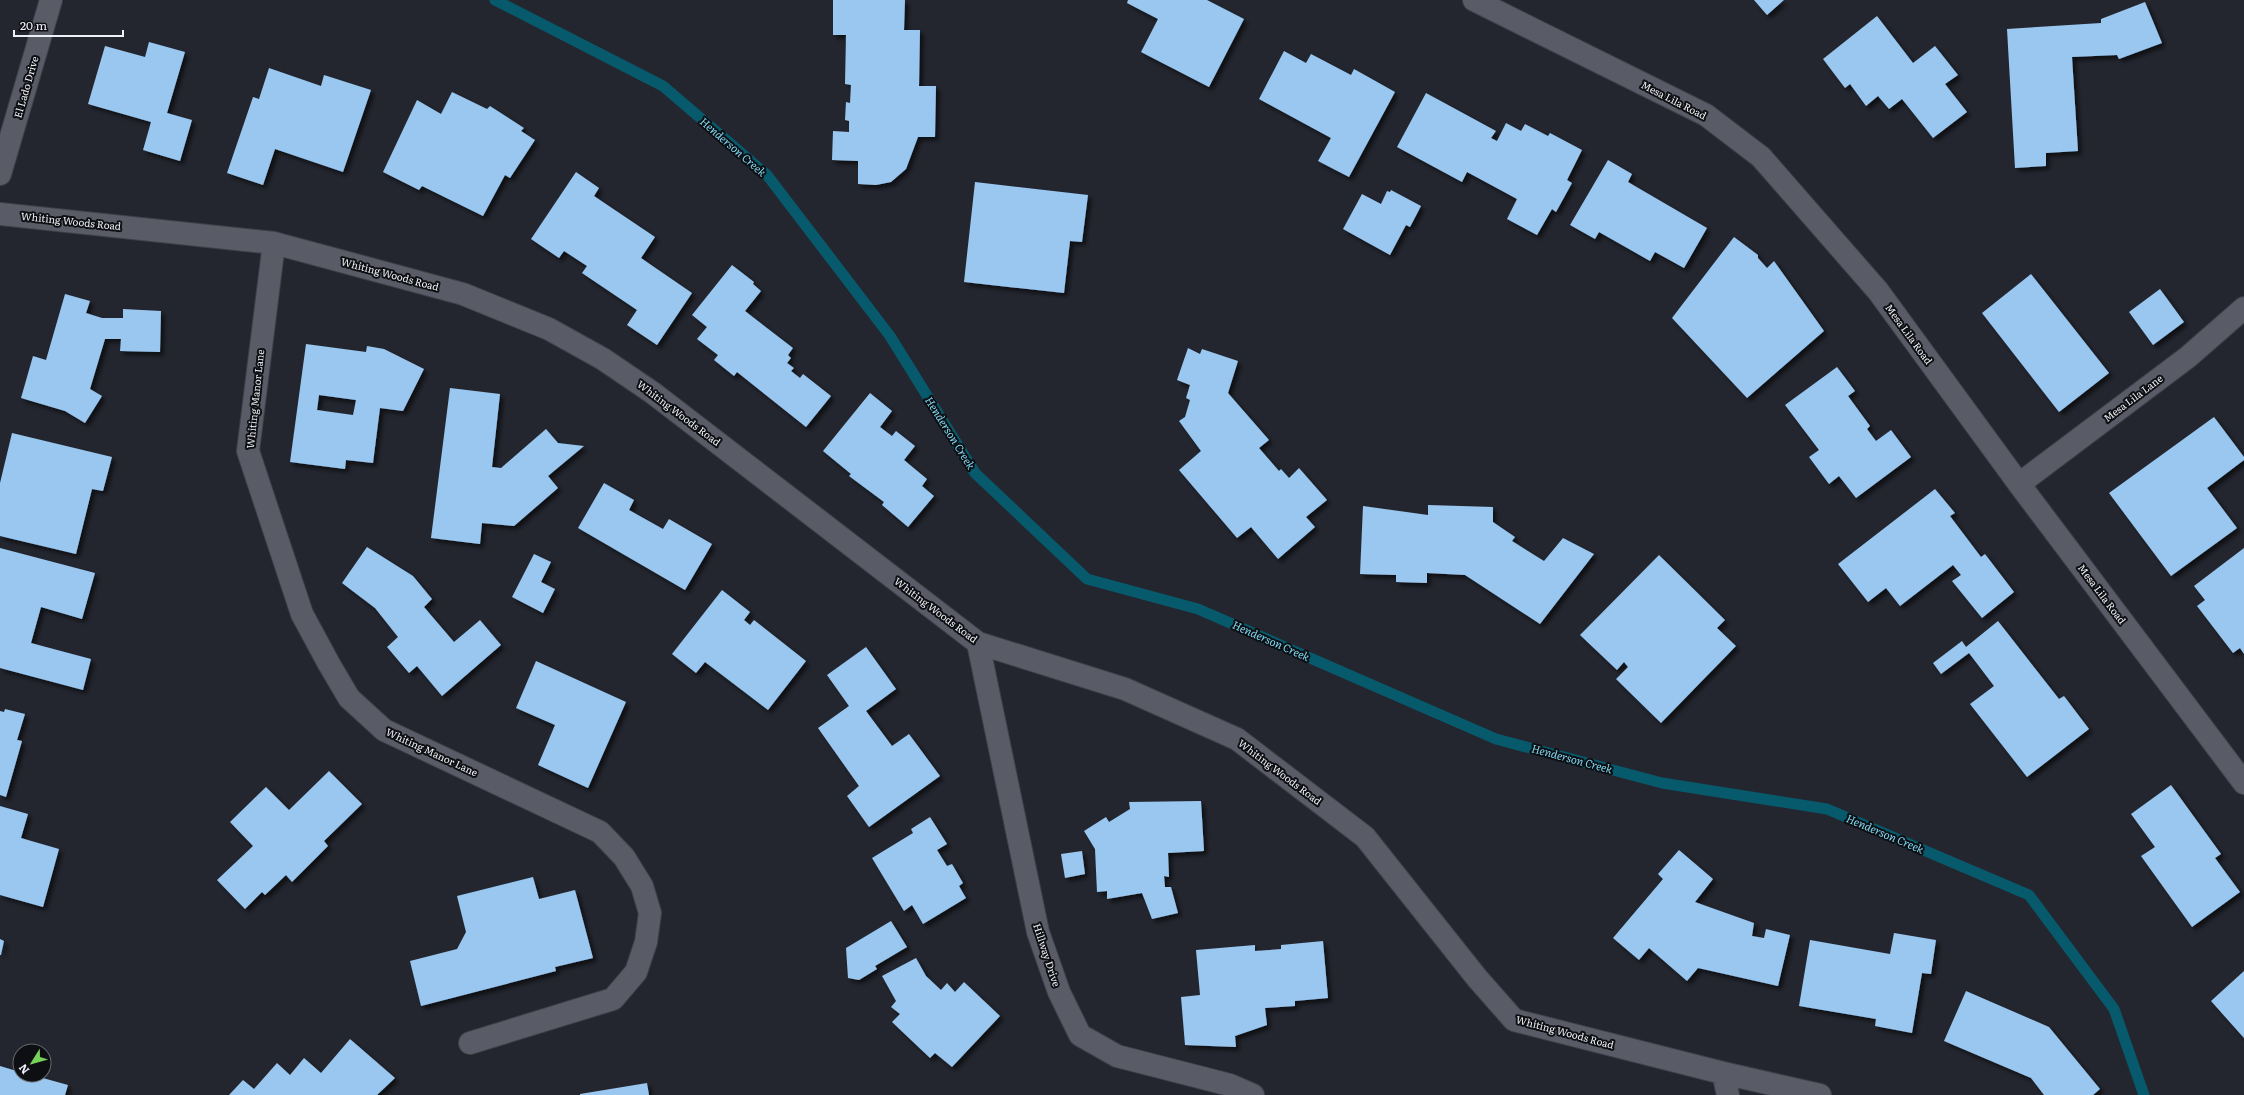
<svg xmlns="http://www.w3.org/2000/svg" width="2244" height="1095" font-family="Literata,serif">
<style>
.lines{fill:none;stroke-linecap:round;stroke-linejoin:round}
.stream{stroke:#07596c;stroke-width:11}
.building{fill:#9ac7f0;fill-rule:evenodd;filter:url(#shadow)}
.street-casing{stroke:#3f4148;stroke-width:24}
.street{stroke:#595c67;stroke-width:22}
.labels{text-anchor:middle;stroke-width:4;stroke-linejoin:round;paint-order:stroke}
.street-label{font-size:10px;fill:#f0f1f8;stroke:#0e0f13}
.water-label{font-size:11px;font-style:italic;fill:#81dbf6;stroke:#0e0f13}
</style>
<defs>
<filter id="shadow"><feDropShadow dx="3.5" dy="3.5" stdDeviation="2" flood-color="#0009"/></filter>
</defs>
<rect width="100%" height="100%" fill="#23262f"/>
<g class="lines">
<path class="stream" d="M 495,0 L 663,86 L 767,175 L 890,336 L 975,473 L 1087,579 L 1198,609 L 1496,739 L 1662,783 L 1827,809 L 2029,895 L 2114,1009 L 2144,1095"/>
</g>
<path class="building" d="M 833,0 L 905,0 L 904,30 L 920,30 L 919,86 L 936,86 L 935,137 L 918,137 L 906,169 L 891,182 L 876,185 L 858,184 L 858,161 L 832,160 L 833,131 L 849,132 L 849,121 L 845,120 L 846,102 L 850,103 L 851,85 L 845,84 L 846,35 L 833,35 Z
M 1128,0 L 1207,0 L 1244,19 L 1209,87 L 1141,52 L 1158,19 L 1127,3 Z
M 1754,0 L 1784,0 L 1767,15 Z
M 2145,2 L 2162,43 L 2119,59 L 2117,55 L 2072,57 L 2078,151 L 2046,153 L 2046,166 L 2015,168 L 2007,29 L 2101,23 L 2101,19 Z
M 1877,16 L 1913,63 L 1935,46 L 1958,75 L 1945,84 L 1967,112 L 1933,138 L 1902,99 L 1889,109 L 1878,96 L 1866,106 L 1850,84 L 1845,88 L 1823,59 Z
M 149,42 L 185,52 L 167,113 L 192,120 L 180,161 L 143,150 L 151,122 L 88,104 L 105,46 L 145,57 Z
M 1284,51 L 1306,63 L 1311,54 L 1351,75 L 1354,69 L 1395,92 L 1349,177 L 1318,161 L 1331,138 L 1259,99 Z
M 269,68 L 321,86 L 324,75 L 371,90 L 343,172 L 275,149 L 263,185 L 227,173 L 253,97 L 259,99 Z
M 452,92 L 487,109 L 490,106 L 524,128 L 521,131 L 535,140 L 510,178 L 505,175 L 483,216 L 422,186 L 419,190 L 383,172 L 417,100 L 441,114 Z
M 1426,93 L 1496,131 L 1491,138 L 1497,141 L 1506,123 L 1521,131 L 1525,124 L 1548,136 L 1550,133 L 1582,150 L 1567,180 L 1572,183 L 1556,212 L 1552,209 L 1537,235 L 1507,219 L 1517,199 L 1467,172 L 1462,182 L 1397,147 Z
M 1608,160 L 1632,174 L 1628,182 L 1707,228 L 1684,268 L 1655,252 L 1650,261 L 1599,232 L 1595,239 L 1570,225 Z
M 576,172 L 599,188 L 594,196 L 655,237 L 641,258 L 692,293 L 657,345 L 627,325 L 637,310 L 582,273 L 587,266 L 564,251 L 559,258 L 531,239 Z
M 975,182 L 1088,195 L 1082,242 L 1070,241 L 1064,293 L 964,282 Z
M 1391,190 L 1421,206 L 1410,227 L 1406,225 L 1390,255 L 1343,229 L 1362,194 L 1381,204 L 1387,191 L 1390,192 Z
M 1734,237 L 1758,255 L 1758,258 L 1767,268 L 1774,261 L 1824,331 L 1747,398 L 1672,318 Z
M 732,265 L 754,282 L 753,284 L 761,291 L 745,311 L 793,348 L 788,355 L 791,358 L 787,363 L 794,368 L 791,371 L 800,378 L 803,374 L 831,396 L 806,427 L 737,372 L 734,376 L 714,360 L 718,355 L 697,339 L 707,327 L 692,315 Z
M 2031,274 L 2109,373 L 2059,412 L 1982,313 Z
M 2160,289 L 2184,322 L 2153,345 L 2129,312 Z
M 65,294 L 90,301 L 86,313 L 102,318 L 123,318 L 123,309 L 161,311 L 160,352 L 120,351 L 121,339 L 105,339 L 90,389 L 102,396 L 85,423 L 65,411 L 21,398 L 33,356 L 46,360 Z
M 306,344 L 366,352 L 367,346 L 384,349 L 424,369 L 403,411 L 380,408 L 373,463 L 346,460 L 345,469 L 290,462 ZM 319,395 L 356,400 L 353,415 L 317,410 Z
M 1188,348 L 1200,354 L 1202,349 L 1238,361 L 1228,393 L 1269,440 L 1259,448 L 1279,471 L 1281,469 L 1289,478 L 1299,468 L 1327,500 L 1306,517 L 1315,527 L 1278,559 L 1251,527 L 1237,538 L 1179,470 L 1201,451 L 1179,421 L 1185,417 L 1190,400 L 1186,398 L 1190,385 L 1177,380 Z
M 1837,367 L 1855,391 L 1848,396 L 1870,426 L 1867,429 L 1876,441 L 1891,430 L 1911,457 L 1856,498 L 1839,476 L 1829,484 L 1809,457 L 1819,450 L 1785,405 Z
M 450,388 L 500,394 L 492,467 L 501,468 L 546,429 L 558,443 L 584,446 L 548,476 L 558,488 L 514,526 L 482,523 L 480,544 L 431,538 Z
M 870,393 L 892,411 L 880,427 L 892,436 L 896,431 L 915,446 L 904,460 L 927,479 L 922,486 L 934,496 L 908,527 L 882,505 L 884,502 L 849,476 L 851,474 L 823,451 Z
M 2214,417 L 2244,457 L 2244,460 L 2207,488 L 2237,528 L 2171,576 L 2109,493 Z
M 12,433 L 112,457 L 103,491 L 92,489 L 76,554 L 0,536 L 0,483 Z
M 604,483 L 634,500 L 629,510 L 663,529 L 669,519 L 712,544 L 685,590 L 578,528 Z
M 1935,489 L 1955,513 L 1950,516 L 1981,557 L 1985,554 L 2014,592 L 1982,618 L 1952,581 L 1961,575 L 1953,565 L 1900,606 L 1886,588 L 1868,602 L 1838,564 Z
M 1428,505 L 1493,507 L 1493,522 L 1515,537 L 1512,541 L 1544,561 L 1563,538 L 1594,554 L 1540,624 L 1465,575 L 1427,573 L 1427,583 L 1396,582 L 1396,575 L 1360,574 L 1363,506 L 1428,515 Z
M 367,547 L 413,576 L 432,599 L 424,607 L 454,642 L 480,620 L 501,645 L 442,696 L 417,666 L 409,673 L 387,647 L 398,637 L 375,608 L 342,583 Z
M 0,548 L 95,573 L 82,619 L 41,607 L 31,643 L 91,659 L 83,690 L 0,668 Z
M 2244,548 L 2244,654 L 2240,648 L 2233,653 L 2197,606 L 2205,600 L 2194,586 Z
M 534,554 L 551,562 L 541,582 L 555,589 L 543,613 L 512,597 Z
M 1659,555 L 1725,620 L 1717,628 L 1736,646 L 1661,723 L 1616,679 L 1628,667 L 1624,662 L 1617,670 L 1580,635 Z
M 722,590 L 750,612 L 744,620 L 750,625 L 754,620 L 806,661 L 768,710 L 705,662 L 696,673 L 672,654 Z
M 1998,621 L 2059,699 L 2064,696 L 2089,729 L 2027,777 L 1970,704 L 1994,686 L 1969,653 L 1941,674 L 1933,663 L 1962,641 L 1966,647 Z
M 866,647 L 896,689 L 866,711 L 892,746 L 909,734 L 940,776 L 869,827 L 847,796 L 859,786 L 818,728 L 849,706 L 827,675 Z
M 536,661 L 626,702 L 588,788 L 538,765 L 555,725 L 516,708 Z
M 5,709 L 25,714 L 17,740 L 22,741 L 6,797 L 0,795 L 0,711 L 4,712 Z
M 329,771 L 362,804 L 324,841 L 328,846 L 292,882 L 286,875 L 265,895 L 262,892 L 245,909 L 217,880 L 253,846 L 230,822 L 266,787 L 289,810 Z
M 2171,785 L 2221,854 L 2215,858 L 2240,892 L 2192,927 L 2141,856 L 2155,847 L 2131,814 Z
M 1201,801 L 1204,851 L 1168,853 L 1169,877 L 1164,876 L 1165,887 L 1171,887 L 1178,913 L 1152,919 L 1142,893 L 1107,899 L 1107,891 L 1097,892 L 1095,849 L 1084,831 L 1106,817 L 1109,822 L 1130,809 L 1129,802 Z
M 0,806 L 28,814 L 21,838 L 59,849 L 43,907 L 0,895 Z
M 930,817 L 947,844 L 937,850 L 947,866 L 952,864 L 963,883 L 959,886 L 966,898 L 923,924 L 912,905 L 904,911 L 872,858 L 913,833 L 911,829 Z
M 1679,850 L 1713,879 L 1695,902 L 1754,923 L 1752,936 L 1764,938 L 1766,929 L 1790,935 L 1778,986 L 1698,968 L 1687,981 L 1649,948 L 1639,960 L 1613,938 L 1663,879 L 1658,874 Z
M 1082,851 L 1085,874 L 1065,878 L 1061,854 Z
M 533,877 L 539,899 L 575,890 L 593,958 L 555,967 L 556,971 L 421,1006 L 410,961 L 457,949 L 466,932 L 457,896 Z
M 891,921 L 907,947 L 875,966 L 877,969 L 859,980 L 848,978 L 846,948 Z
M 1894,933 L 1936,940 L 1931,974 L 1922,973 L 1912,1033 L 1875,1026 L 1876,1019 L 1799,1006 L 1810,940 L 1890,954 Z
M 0,939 L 4,941 L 1,955 L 0,955 Z
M 1323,941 L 1328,998 L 1295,1001 L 1295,1006 L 1265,1008 L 1267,1025 L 1235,1036 L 1236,1047 L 1185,1045 L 1181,997 L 1200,995 L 1196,950 L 1255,945 L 1255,951 L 1281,949 L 1281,945 Z
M 916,958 L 926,976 L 941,990 L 947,983 L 955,992 L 964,982 L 1000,1016 L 952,1067 L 935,1053 L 930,1058 L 892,1022 L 900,1014 L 891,1007 L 896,1001 L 882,976 Z
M 2244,971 L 2244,1038 L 2211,1001 Z
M 1966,991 L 2049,1027 L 2100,1089 L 2093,1095 L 2044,1095 L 2031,1078 L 1944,1041 Z
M 350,1039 L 395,1078 L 377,1095 L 229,1095 L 243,1080 L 254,1089 L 277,1063 L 290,1075 L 304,1058 L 321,1073 Z
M 0,1066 L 20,1072 L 20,1075 L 32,1075 L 68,1085 L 65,1095 L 0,1095 Z
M 647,1083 L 649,1095 L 580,1095 L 580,1094 Z"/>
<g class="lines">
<g class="street-casing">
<path id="street" d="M 1474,0 L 1706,115 L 1761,157 L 1878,291 L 2019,484 L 2244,783
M 0,174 L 51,0
M 0,214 L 274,243 L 463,294 L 549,329 L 603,359 L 653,393 L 978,643 L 1125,689 L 1237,739 L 1365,837 L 1477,978 L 1514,1020 L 1723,1073 L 1820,1095
M 274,243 L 248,451 L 302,614 L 329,664 L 349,698 L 384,730 L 600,832 L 624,857 L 642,886 L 650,913 L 646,942 L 636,972 L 613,999 L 470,1043
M 2019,484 L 2188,357 L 2244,308
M 978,643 L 1038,932 L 1059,992 L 1080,1035 L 1117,1056 L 1230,1085 L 1253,1095
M 1723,1073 L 1728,1095"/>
</g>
<use href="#street" class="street"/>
</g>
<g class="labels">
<g class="street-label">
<text transform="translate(26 87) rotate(-74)" y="4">El Lado Drive</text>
<text transform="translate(1674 100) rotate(27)" y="4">Mesa Lila Road</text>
<text transform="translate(71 221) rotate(6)" y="4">Whiting Woods Road</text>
<text transform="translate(390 274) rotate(15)" y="4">Whiting Woods Road</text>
<text transform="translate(1909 334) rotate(54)" y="4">Mesa Lila Road</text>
<text transform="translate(2133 398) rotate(-37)" y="4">Mesa Lila Lane</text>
<text transform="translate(255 399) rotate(-84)" y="4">Whiting Manor Lane</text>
<text transform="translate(679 413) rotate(37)" y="4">Whiting Woods Road</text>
<text transform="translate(2102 594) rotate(53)" y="4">Mesa Lila Road</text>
<text transform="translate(936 610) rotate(37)" y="4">Whiting Woods Road</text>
<text transform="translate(432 752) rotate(25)" y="4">Whiting Manor Lane</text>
<text transform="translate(1280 772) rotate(37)" y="4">Whiting Woods Road</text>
<text transform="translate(1047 955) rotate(72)" y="4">Hillway Drive</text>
<text transform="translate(1565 1032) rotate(15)" y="4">Whiting Woods Road</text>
</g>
<g class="water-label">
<text transform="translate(733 147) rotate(41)" y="4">Henderson Creek</text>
<text transform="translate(950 433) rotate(58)" y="4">Henderson Creek</text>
<text transform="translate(1271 641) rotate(24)" y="4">Henderson Creek</text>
<text transform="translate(1572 759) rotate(15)" y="4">Henderson Creek</text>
<text transform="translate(1885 834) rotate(23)" y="4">Henderson Creek</text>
</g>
</g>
<g transform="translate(32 1063) rotate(233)"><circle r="19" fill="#0e0f13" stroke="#68696f"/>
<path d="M0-3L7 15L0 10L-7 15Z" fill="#78d259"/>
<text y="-6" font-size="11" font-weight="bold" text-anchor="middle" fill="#f0f1f8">N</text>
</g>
<path d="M14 30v6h109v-6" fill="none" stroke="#f0f1f8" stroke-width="2"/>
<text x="20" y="30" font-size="12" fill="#f0f1f8" stroke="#0e0f13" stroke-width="3" paint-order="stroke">20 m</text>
</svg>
